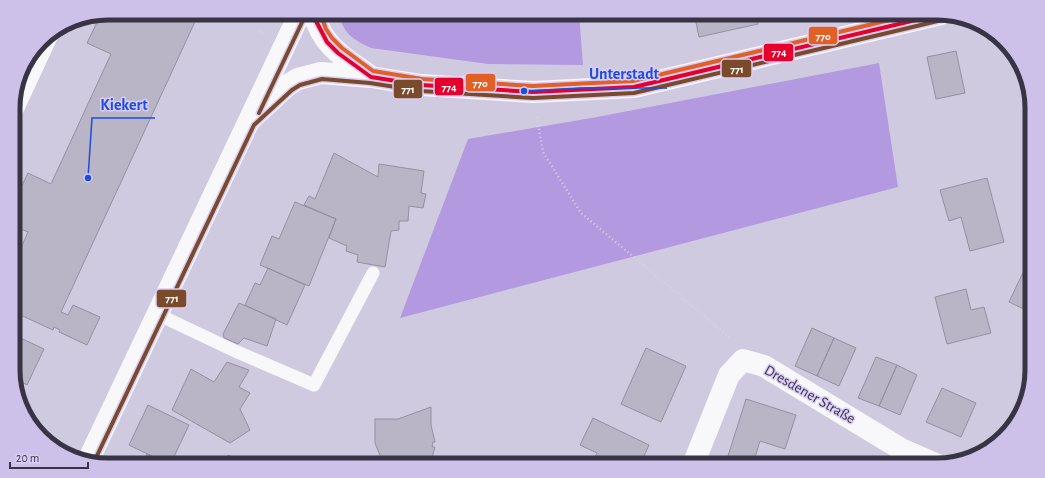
<svg xmlns="http://www.w3.org/2000/svg" width="1045" height="478" font-family="'Alegreya Sans',sans-serif">
<style>
.forest{fill:#b39ae0}
.building{fill:#b9b4c6;stroke:#9590a1}
.lines{fill:none;stroke-linecap:round;stroke-linejoin:round}
.path{stroke:#d6d3db;stroke-width:2.5;stroke-dasharray:1 3;stroke-linecap:butt}
.service{stroke:#f8f7fa;stroke-width:13}
.minor{stroke:#f8f7fa;stroke-width:22}
.tertiary{stroke:#f8f7fa;stroke-width:22}
.primary{stroke:#f8f7fa;stroke-width:22}
.bus-1-casing{stroke:#dacdf7;stroke-width:7}
.bus-2-casing{stroke:#dacdf7;stroke-width:7}
.bus-3-casing{stroke:#dacdf7;stroke-width:7}
.bus-1{stroke:#e4002b;stroke-width:4}
.bus-2{stroke:#7a4b2a;stroke-width:4}
.bus-3{stroke:#e06026;stroke-width:4}
.labels{text-anchor:middle;stroke-width:3;stroke-linejoin:round;paint-order:stroke}
.street-label{font-size:15px;fill:#393445;stroke:#dacdf7}
.rim{fill:none;stroke:#393445;stroke-width:5}
.leader{fill:none;stroke:#1d4ed8;stroke-width:1.5}
.callout-dot{fill:#1d4ed8;stroke:#dacdf7;stroke-width:1.5}
.callout-label{font-size:16px;text-anchor:middle;font-weight:bold;fill:#1d4ed8;stroke:#dacdf7;stroke-width:3;stroke-linejoin:round;paint-order:stroke}
.line-badge{stroke:#dacdf7;stroke-width:1.5}
.badge-label{font-size:11px;text-anchor:middle;font-weight:bold;fill:#fff}
</style>
<rect width="100%" height="100%" fill="#d0cae0"/>
<path class="forest" d="M 338,13 L 579,13 L 583,65 L 488,64 L 371,48 C 352,39 344,34 338,13 Z
M 879,63 L 898,187 L 400,318 L 468,139 L 597,117 Z"/>
<path class="building" d="M 108,13 L 199,13 L 61,312 L 68,315 L 73,305 L 100,317 L 87,345 L 59,332 L 60,330 L 54,327 L 53,330 L 14,312 L 14,264 L 28,232 L 13,226 L 13,204 L 28,173 L 51,184 L 111,54 L 87,43 L 101,14 Z
M 694,13 L 755,13 L 758,24 L 699,37 Z
M 956,51 L 965,93 L 936,99 L 927,57 Z
M 334,153 L 378,177 L 379,164 L 424,171 L 421,193 L 426,194 L 423,208 L 409,206 L 408,221 L 399,221 L 399,230 L 391,231 L 385,267 L 357,262 L 358,255 L 346,251 L 347,246 L 329,238 L 336,219 L 304,205 L 309,196 L 315,199 Z
M 987,178 L 1004,242 L 970,251 L 961,217 L 949,221 L 940,190 Z
M 295,202 L 336,219 L 309,286 L 260,265 L 272,236 L 279,239 Z
M 1028,262 L 1032,264 L 1032,313 L 1009,302 Z
M 268,268 L 305,285 L 287,325 L 245,305 L 255,283 L 260,285 Z
M 966,289 L 971,310 L 984,307 L 991,333 L 947,344 L 935,297 Z
M 239,303 L 276,319 L 267,346 L 244,338 L 238,344 L 224,338 L 223,334 Z
M 812,328 L 834,338 L 817,376 L 795,366 Z
M 14,335 L 44,349 L 27,385 L 14,378 Z
M 834,338 L 856,348 L 839,386 L 817,376 Z
M 646,348 L 686,366 L 661,422 L 621,404 Z
M 876,357 L 897,365 L 879,406 L 858,398 Z
M 227,362 L 249,370 L 239,387 L 250,393 L 240,409 L 250,430 L 230,443 L 172,410 L 191,369 L 214,382 Z
M 897,365 L 917,375 L 900,415 L 879,406 Z
M 942,388 L 976,403 L 961,437 L 926,422 Z
M 746,399 L 796,415 L 785,449 L 760,441 L 753,464 L 728,456 Z
M 148,405 L 189,425 L 170,465 L 129,445 Z
M 431,407 L 431,425 L 435,442 L 433,442 L 432,447 L 435,447 L 430,464 L 424,462 L 424,465 L 410,465 L 411,462 L 408,459 L 384,465 L 375,443 L 375,419 L 398,419 Z
M 593,418 L 649,445 L 640,465 L 591,465 L 597,453 L 580,445 Z
M 147,454 L 170,465 L 142,465 Z
M 228,455 L 249,465 L 224,465 Z"/>
<g class="lines">
<path class="path" d="M 259,31 L 264,33
M 537,117 L 543,152 L 581,213 L 728,336 L 730,339"/>
<path class="service" d="M 13,119 L 54,31
M 157,314 L 235,351 L 314,385 L 373,273"/>
<path class="minor" d="M 693,465 L 729,375 L 743,360 L 764,366 L 901,449 L 938,465"/>
<path class="tertiary" d="M 314,13 C 321,45 345,58 370,76
M 249,121 L 288,85 L 298,79 L 321,73 L 371,77 L 421,85 L 533,92 L 634,87 L 941,14"/>
<path class="primary" d="M 88,461 L 300,13"/>
<g class="bus-1-casing">
<path id="bus-1" d="M 314,13 L 316,21 L 327,42 L 338,53 L 371,77 L 421,85 L 533,92 L 634,87 L 941,14"/>
</g>
<g class="bus-2-casing">
<path id="bus-2" d="M 259,113 L 305,16
M 94,462 L 254,125 L 292,90 L 300,85 L 322,79 L 370,83 L 421,91 L 533,98 L 634,93 L 942,20"/>
</g>
<g class="bus-3-casing">
<path id="bus-3" d="M 320,13 L 326,29 L 332,38 L 342,48 L 373,71 L 422,79 L 533,86 L 633,81 L 919,13"/>
</g>
<use href="#bus-1" class="bus-1"/>
<use href="#bus-2" class="bus-2"/>
<use href="#bus-3" class="bus-3"/>
</g>
<g class="labels">
<g class="street-label">
<text transform="translate(810 394) rotate(30)" y="5">Dresdener Straße</text>
</g>
</g>
<path d="M0 0H1045V478H0ZM108 20H937A88 88 0 0 1 1025 108V370A88 88 0 0 1 937 458H108A88 88 0 0 1 20 370V108A88 88 0 0 1 108 20Z" fill="#cdc1e9" fill-rule="evenodd"/>
<path class="rim" d="M108 20H937A88 88 0 0 1 1025 108V370A88 88 0 0 1 937 458H108A88 88 0 0 1 20 370V108A88 88 0 0 1 108 20Z"/>
<path class="leader" d="M524 91L581 88H667M88 178L92 118H155"/>
<g class="callout-dot">
<circle cx="524" cy="91" r="4"/>
<circle cx="88" cy="178" r="4"/>
</g>
<g class="callout-label">
<text x="624" y="79">Unterstadt</text>
<text x="124" y="110">Kiekert</text>
</g>
<g class="line-badge">
<rect x="808" y="26" width="30" height="19" rx="4" fill="#e06026"/>
<rect x="763" y="43" width="31" height="19" rx="4" fill="#e4002b"/>
<rect x="721" y="59" width="31" height="19" rx="4" fill="#7a4b2a"/>
<rect x="465" y="73" width="31" height="19" rx="4" fill="#e06026"/>
<rect x="434" y="77" width="30" height="19" rx="4" fill="#e4002b"/>
<rect x="393" y="79" width="30" height="20" rx="4" fill="#7a4b2a"/>
<rect x="156" y="289" width="31" height="19" rx="4" fill="#7a4b2a"/>
</g>
<g class="badge-label">
<text x="823" y="40">770</text>
<text x="779" y="56">774</text>
<text x="737" y="73">771</text>
<text x="480" y="87">770</text>
<text x="449" y="91">774</text>
<text x="408" y="93">771</text>
<text x="172" y="302">771</text>
</g>
<path d="M10 462v6h78v-6" fill="none" stroke="#393445" stroke-width="2"/>
<text x="16" y="462" font-size="12" fill="#393445" stroke="#dacdf7" stroke-width="3" paint-order="stroke">20 m</text>
</svg>
